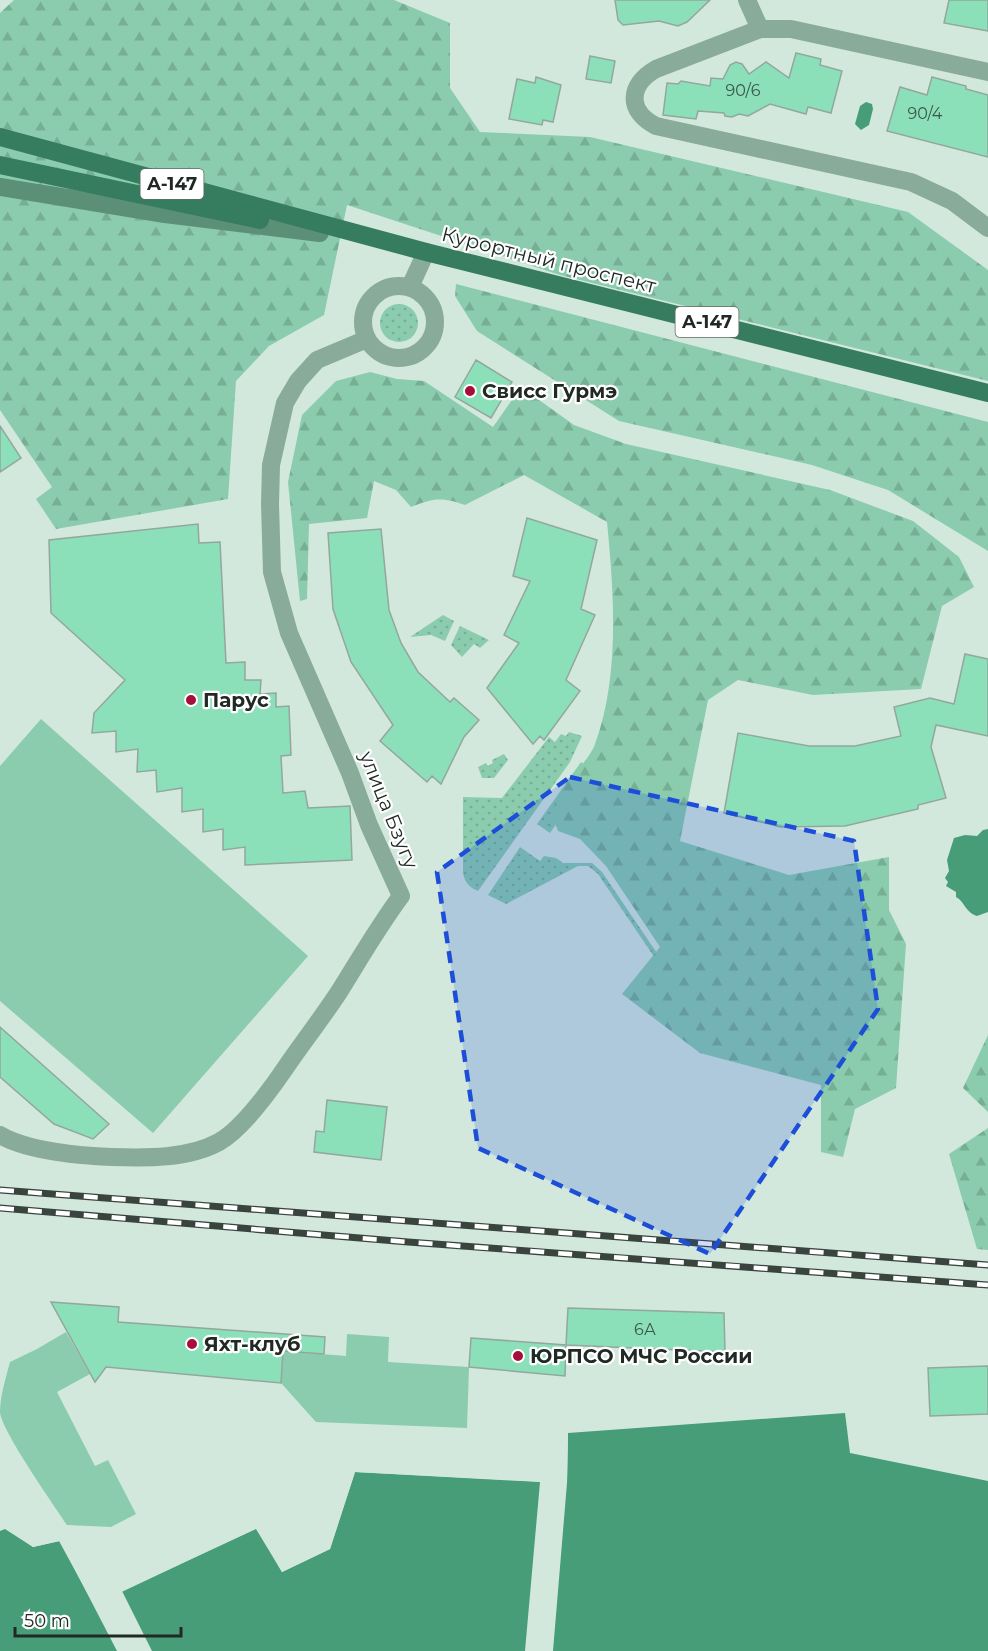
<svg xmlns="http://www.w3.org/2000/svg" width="988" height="1651" font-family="Montserrat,sans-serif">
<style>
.grass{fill:url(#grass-dots)}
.forest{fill:url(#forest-firs)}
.pitch{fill:#8accad}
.water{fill:#489d79}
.pier{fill:#d2e8dd}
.building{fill:#8be0b9;stroke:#93a79d;stroke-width:1.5}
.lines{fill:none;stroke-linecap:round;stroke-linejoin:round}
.minor{stroke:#89ab9a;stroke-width:18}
.secondary{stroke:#5b9077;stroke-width:18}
.primary{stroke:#367c5f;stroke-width:18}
.rail-casing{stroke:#3a443f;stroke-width:7}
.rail{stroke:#fff;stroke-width:4.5;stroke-dasharray:14;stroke-linecap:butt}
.marked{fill:#1d4ed8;fill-opacity:0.2;stroke:#1d4ed8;stroke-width:4.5;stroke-dasharray:12 8;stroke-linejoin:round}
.poi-dot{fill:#a70e3c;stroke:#fff;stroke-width:2}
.labels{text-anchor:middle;stroke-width:4.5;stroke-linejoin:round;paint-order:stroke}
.number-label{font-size:16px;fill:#3c574a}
.shield{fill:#fff;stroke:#646966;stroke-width:1.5}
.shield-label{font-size:18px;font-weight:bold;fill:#212925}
.street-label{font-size:20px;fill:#212925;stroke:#fff}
.poi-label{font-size:20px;font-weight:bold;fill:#212925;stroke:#fff;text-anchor:start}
</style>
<defs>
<pattern id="grass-dots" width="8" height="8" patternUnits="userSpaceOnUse" patternTransform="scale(1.5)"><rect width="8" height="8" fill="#8accad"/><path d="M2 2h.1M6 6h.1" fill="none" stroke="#77af95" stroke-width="1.8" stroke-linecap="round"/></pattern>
<pattern id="forest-firs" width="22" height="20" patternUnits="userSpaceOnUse" patternTransform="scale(1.5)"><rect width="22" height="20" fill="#8accad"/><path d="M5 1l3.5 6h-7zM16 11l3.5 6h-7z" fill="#77af95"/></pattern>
</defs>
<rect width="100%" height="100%" fill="#d2e8dd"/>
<path class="grass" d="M380 323a19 19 0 1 1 38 0a19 19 0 1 1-38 0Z
M 443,615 L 454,621 L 445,641 L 431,635 L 410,637 Z
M 460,626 L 489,640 L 480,648 L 474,644 L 462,657 L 451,645 Z
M 569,732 L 582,736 L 570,762 L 478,891 C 469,887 465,883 463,873 L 463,797 L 502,798 L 549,737 L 555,742 L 561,734 L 566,736 Z
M 504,754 L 508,760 L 494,778 L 482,778 L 478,767 L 486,763 L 488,766 L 493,763 L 492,760 Z
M 581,762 L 593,771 L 550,833 L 537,824 Z
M 520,847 L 540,861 L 544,856 L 556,858 L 563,863 L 592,863 L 602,872 L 663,962 L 659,964 L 598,874 L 588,866 L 578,866 L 506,904 L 488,895 Z"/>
<path class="forest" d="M 14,0 L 394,0 L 450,23 L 450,88 L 480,132 L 590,137 L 908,212 L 988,270 L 988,381 L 560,275 L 347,205 L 324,315 L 269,346 L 236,381 L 228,499 L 56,529 L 36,499 L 52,487 L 0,410 L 0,13 Z
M 456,284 L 988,422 L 988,551 L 888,490 L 812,465 L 619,421 L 477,331 L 455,296 Z
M 370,372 L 397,379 L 424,381 L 493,427 L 521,387 L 574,425 L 626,444 L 830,490 L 913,521 L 959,557 L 974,587 L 942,606 L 921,689 L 813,695 L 738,680 L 708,700 L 680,841 L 789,875 L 889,857 L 889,910 L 906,944 L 896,1088 L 855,1109 L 843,1157 L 821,1152 L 821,1085 L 700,1053 L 622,994 L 660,947 L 606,866 L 580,839 L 558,831 C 557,827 554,823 553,818 C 548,795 588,765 595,744 C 620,676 614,593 607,522 L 524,475 L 465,505 C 441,497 434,498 411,507 L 396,490 L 374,481 L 367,518 L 309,524 L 307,599 L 300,601 L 288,482 L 302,415 L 336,381 Z
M 988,1035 L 988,1112 L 963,1088 Z
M 988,1128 L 988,1250 L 977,1249 L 949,1154 Z"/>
<path class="pitch" d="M 41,719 L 308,956 L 153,1133 L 0,1001 L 0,766 Z
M 66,1332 L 90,1374 L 57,1392 L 95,1466 L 108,1460 L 136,1514 L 111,1527 L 67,1525 C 54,1505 1,1430 0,1412 C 0,1396 6,1377 10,1362 L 37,1349 Z
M 347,1334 L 389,1337 L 388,1362 L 469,1367 L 467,1428 L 316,1422 L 281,1383 L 283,1351 L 346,1356 Z"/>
<path class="water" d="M 866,102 L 872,104 L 873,109 L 869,125 L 861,130 L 855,124 L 860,106 Z
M 988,829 L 988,912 L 977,916 C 965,912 965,902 956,897 L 956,892 L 946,886 L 948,882 L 945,878 L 949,871 L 947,860 L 954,838 L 965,835 L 977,836 L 983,830 Z
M 845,1413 L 850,1453 L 988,1481 L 988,1651 L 0,1651 L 0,1531 L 5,1529 L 33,1547 L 59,1541 L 94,1605 L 257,1528 L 282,1572 L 330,1549 L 355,1472 L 567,1483 L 568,1433 Z"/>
<path class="pier" d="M 565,1433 L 568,1433 L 567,1483 L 553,1651 L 525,1651 L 540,1482 L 355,1472 L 330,1549 L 282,1572 L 256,1529 L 122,1591 L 152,1651 L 117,1651 L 60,1541 L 33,1547 L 4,1526 L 34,1544 L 61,1539 L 95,1601 L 256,1526 L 259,1527 L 283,1568 L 328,1547 L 354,1469 L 564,1480 Z"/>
<path class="building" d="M 615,0 L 710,0 L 687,22 L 678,26 L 659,21 L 623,25 L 618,20 Z
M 949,0 L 988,0 L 988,31 L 944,23 Z
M 796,53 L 821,59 L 820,65 L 842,71 L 831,113 L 808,107 L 806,114 L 770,104 L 748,116 L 739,114 L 732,117 L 725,116 L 724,113 L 698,111 L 696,119 L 663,115 L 667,83 L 678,84 L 681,81 L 710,86 L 711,78 L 723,79 L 730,65 L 736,62 L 742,64 L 749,74 L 766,62 L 789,78 Z
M 590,56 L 615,61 L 611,83 L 586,79 Z
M 536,77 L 561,85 L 553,122 L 543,120 L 542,125 L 509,119 L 517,79 L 535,83 Z
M 932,77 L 966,86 L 966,89 L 988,95 L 988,157 L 887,131 L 900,87 L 927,95 Z
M 476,360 L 512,382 L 491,418 L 455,397 Z
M 0,426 L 21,458 L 0,472 Z
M 527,518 L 597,540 L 581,609 L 595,615 L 566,680 L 580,691 L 544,740 L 540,736 L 533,744 L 487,688 L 519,643 L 504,635 L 530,581 L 513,576 Z
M 198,524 L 199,543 L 220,542 L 226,663 L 245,662 L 245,680 L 261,680 L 260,694 L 276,693 L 276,707 L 289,706 L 291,755 L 281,756 L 283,793 L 305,791 L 308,808 L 350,806 L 352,860 L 245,865 L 245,847 L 223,850 L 223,829 L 203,832 L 203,809 L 182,812 L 182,788 L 157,792 L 156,770 L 137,772 L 138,749 L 116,752 L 116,731 L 92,733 L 94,713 L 125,680 L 51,613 L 49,540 Z
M 381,529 L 389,610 L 401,643 L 418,672 L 450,702 L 454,698 L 479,720 L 464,737 L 441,784 L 432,776 L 427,782 L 380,741 L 393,725 L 351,662 L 333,609 L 328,533 Z
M 965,654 L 988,659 L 988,736 L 936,725 L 931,747 L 946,798 L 918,805 L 918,809 L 845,826 L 781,827 L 724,813 L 738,733 L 809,746 L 855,746 L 901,736 L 894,707 L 930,698 L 954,704 Z
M 0,1027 L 109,1124 L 93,1139 L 54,1124 L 0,1077 Z
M 327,1100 L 387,1107 L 381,1160 L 314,1152 L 316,1131 L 324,1132 Z
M 51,1302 L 119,1307 L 118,1322 L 325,1337 L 324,1354 L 283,1351 L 281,1383 L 106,1367 L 95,1382 Z
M 568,1308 L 724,1313 L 725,1352 L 566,1345 Z
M 471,1338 L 566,1345 L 565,1376 L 469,1367 Z
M 988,1366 L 988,1414 L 930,1416 L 928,1368 Z"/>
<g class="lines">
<path class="minor" d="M 747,0 L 760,29
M 988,72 L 791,29 L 760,29 L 656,69 C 628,85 627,111 656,126 L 911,182 L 952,201 L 988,228
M363 322a36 36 0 1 1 72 0a36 36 0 1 1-72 0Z
M 410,287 L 426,252
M 0,1135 C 27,1151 81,1156 112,1157 C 146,1158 188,1159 219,1142 C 242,1129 271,1089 286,1067 C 303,1042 322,1018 339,992 C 359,960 378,927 401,896 L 369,825 L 350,773 L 289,633 L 272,572 L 270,504 L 271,465 L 285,403 L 298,381 L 317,360 L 367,339"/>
<path class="secondary" d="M 0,187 L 165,214 L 320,233"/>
<path class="primary" d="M 0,137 L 426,252 L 988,393
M 0,165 L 260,220"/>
<g class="rail-casing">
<path id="rail" d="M 0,1190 L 988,1265
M 0,1208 L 408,1242 L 988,1285"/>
</g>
<use href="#rail" class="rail"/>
</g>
<path class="marked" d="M 570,777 L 854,841 L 878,1009 L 710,1254 L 478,1148 L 437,872 Z"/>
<g class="poi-dot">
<circle cx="470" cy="391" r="6"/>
<circle cx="191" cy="700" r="6"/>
<circle cx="192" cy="1344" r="6"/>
<circle cx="518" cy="1356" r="6"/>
</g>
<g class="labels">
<g class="number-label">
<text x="743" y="96">90/6</text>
<text x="925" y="119">90/4</text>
<text x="645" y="1335">6А</text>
</g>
<g class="shield">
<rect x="140.5" y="169" width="63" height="30" rx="4.5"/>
<rect x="675.5" y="307" width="63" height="30" rx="4.5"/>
</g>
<g class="shield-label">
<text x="172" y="190">А-147</text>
<text x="707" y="328">А-147</text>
</g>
<g class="street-label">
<text transform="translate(549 260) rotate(14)" y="7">Курортный проспект</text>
<text transform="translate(389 810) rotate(68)" y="7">улица Бзугу</text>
</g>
<g class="poi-label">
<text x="482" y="398">Свисс Гурмэ</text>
<text x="203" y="707">Парус</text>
<text x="204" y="1351">Яхт-клуб</text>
<text x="530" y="1363">ЮРПСО МЧС России</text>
</g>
</g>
<path d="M15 1627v9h166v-9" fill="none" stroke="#212925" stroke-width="3"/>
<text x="24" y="1627" font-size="18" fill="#212925" stroke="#ffffff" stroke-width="4.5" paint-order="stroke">50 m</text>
</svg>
